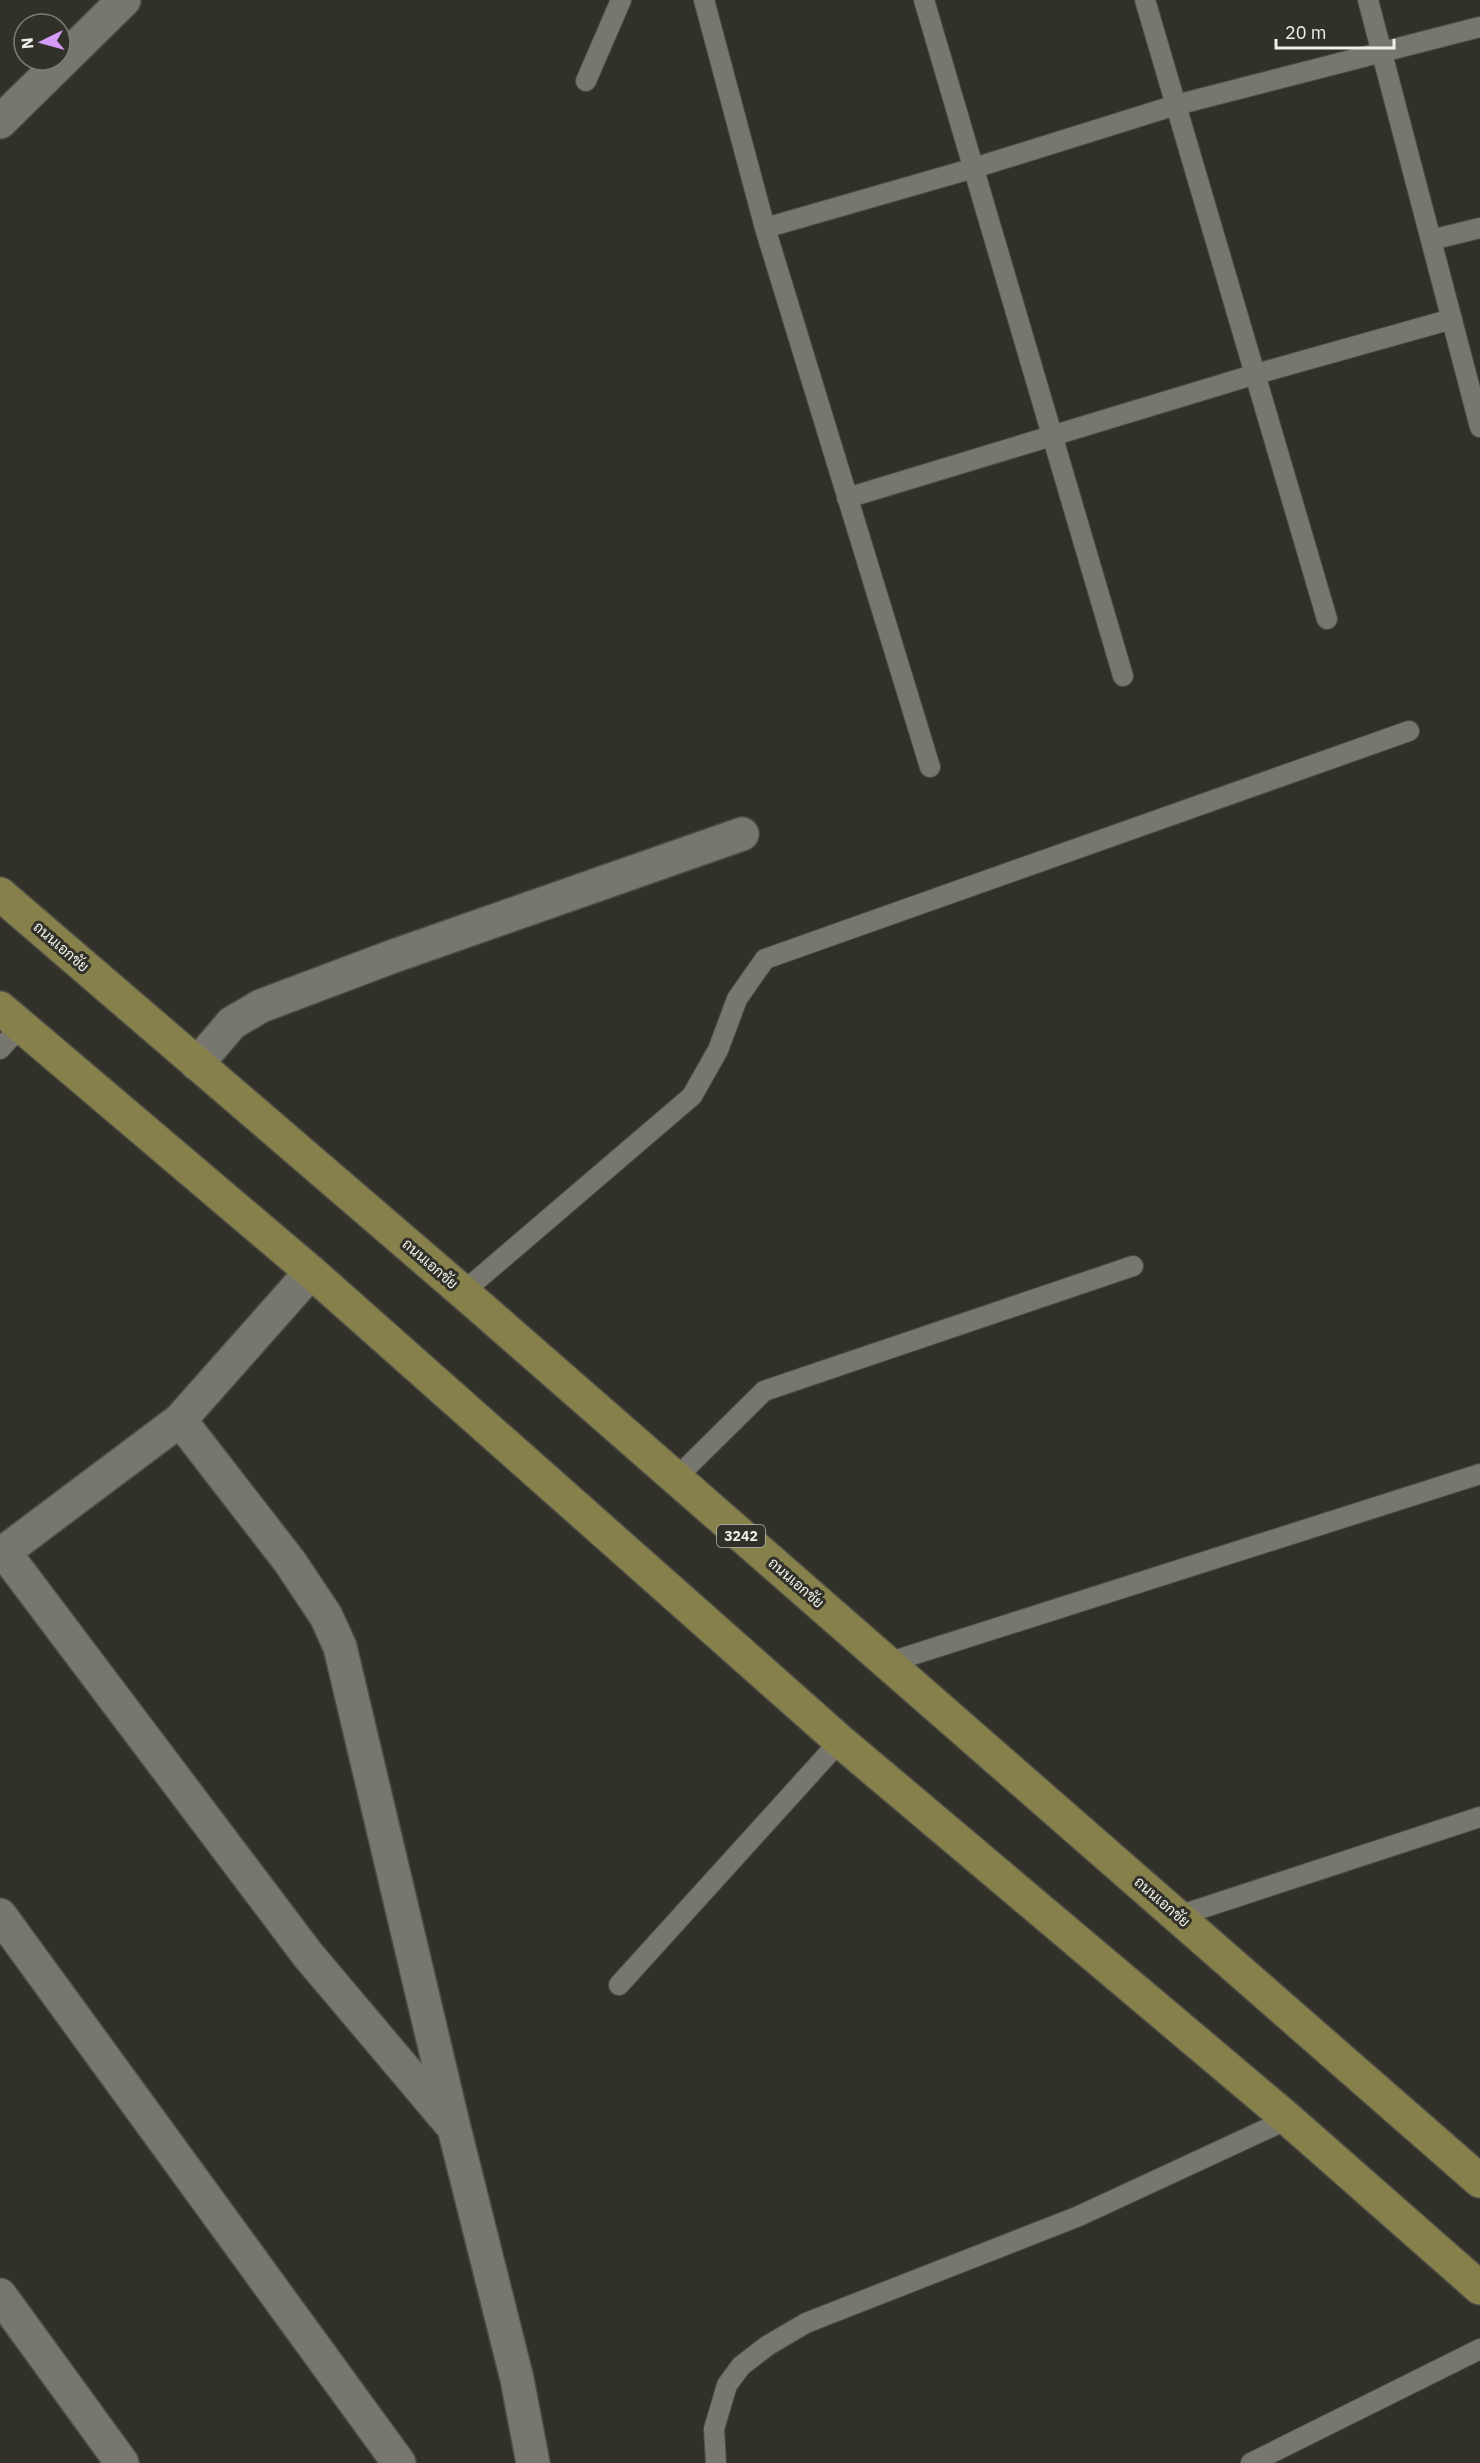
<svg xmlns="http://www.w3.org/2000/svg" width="1480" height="2463" font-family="'IBM Plex Sans',Sarabun,sans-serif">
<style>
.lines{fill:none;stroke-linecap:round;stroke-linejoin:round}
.lane-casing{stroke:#4d4d46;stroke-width:22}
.street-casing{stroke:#4d4d46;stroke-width:36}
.secondary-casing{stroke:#4d4d46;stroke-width:36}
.primary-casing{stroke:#4d4d46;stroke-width:36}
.lane{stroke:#78776f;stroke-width:20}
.street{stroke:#78776f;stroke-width:33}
.secondary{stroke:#78776f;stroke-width:33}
.primary{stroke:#86814a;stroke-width:33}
.labels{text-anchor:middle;stroke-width:6;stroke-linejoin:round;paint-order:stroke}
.shield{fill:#31312a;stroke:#b7b7b1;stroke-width:1.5}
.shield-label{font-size:14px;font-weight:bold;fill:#f0f0eb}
.street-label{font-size:15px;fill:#f0f0eb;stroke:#31312a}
</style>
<rect width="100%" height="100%" fill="#31312a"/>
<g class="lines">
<g class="lane-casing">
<path id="lane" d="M 704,0 L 765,228 L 930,767
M 924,0 L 1123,676
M 1145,0 L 1327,619
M 1368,0 L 1480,427
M 586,81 L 621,0
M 765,228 L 974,168 L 1176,105 L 1480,27
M 1431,240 L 1480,228
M 847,498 L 1256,374 L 1452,319
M 0,1049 L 21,1026
M 463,1292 L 692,1096 L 718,1050 L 737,999 L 765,959 L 1409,731
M 675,1479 L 764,1391 L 1133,1266
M 887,1663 L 1480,1474
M 1178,1916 L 1480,1817
M 619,1985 L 840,1741
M 716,2463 L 714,2429 L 727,2385 L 741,2366 L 767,2346 L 806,2323 L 1079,2216 L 1288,2119
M 1251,2463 L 1480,2349"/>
</g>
<g class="street-casing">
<path id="street" d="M 197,1064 L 232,1023 L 261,1006 L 391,957 L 742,834
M 180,1420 L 290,1562 L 326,1616 L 340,1647 L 454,2128 L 517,2379 L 533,2463
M 4,1552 L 308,1955 L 449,2122
M 0,1555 L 180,1420 L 311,1272
M 0,1915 L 399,2463
M 0,2295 L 122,2463"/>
</g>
<g class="secondary-casing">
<path id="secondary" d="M 0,122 L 124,0"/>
</g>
<g class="primary-casing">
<path id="primary" d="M 0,894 L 463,1292 L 1480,2181
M 0,1008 L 311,1272 L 840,1741 L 1288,2119 L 1480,2288"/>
</g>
<use href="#lane" class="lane"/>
<use href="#street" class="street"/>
<use href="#secondary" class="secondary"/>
<use href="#primary" class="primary"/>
</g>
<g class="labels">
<rect class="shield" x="717" y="1525" width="48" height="22" rx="4.5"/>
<g class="shield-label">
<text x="741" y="1541">3242</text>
</g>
<g class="street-label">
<text transform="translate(61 947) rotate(41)" y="5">ถนนเอกชัย</text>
<text transform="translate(430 1264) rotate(41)" y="5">ถนนเอกชัย</text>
<text transform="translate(796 1583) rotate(41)" y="5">ถนนเอกชัย</text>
<text transform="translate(1162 1902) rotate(41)" y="5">ถนนเอกชัย</text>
</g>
</g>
<g transform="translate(42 42) rotate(265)"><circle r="28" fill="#31312a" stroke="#7d7d77" stroke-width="1.5"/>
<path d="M0-4.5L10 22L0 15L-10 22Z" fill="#d79bf9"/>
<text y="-9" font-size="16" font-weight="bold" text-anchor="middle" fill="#f0f0eb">N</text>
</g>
<path d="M1276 39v9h118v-9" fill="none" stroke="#f0f0eb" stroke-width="3"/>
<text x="1285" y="39" font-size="18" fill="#f0f0eb" stroke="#31312a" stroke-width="4.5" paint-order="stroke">20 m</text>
</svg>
